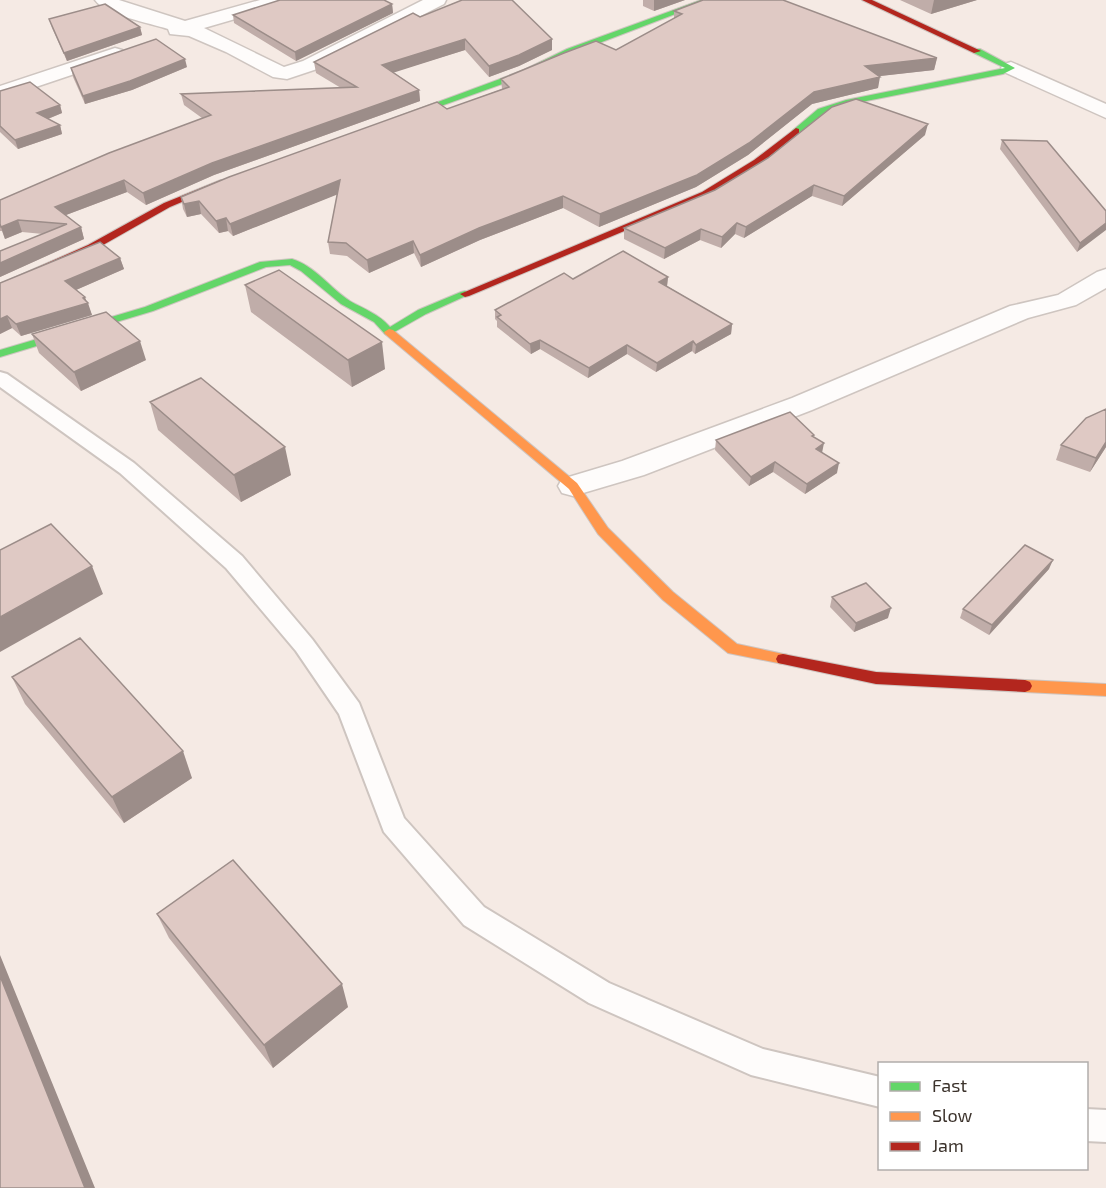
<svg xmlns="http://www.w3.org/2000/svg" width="1106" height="1188" font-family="'Exo 2',sans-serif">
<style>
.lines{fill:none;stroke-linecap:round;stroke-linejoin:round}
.lane-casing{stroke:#cec5c0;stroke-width:4}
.street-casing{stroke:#cec5c0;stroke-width:3}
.fast-casing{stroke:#cec5c0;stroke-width:2}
.slow-casing{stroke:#cec5c0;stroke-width:2}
.jam-casing{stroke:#cec5c0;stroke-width:2}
.lane{fill:#fefcfb;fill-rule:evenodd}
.street{fill:#fefcfb;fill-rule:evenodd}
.fast{fill:#63d668;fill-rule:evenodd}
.slow{fill:#ff974d;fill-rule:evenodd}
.jam{fill:#b3261e;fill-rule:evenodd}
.wall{fill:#c0ada9}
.shaded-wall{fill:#9c8d89}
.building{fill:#dfc9c4;stroke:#9c8d89;stroke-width:1.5}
</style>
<rect width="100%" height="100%" fill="#f5eae4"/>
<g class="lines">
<g class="lane-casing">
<path id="lane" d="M 0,372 L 7,374 L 134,463 L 242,556 L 312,639 L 359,703 L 404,818 L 484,907 L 609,983 L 763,1049 L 880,1077 L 880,1107 L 751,1075 L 589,1003 L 464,925 L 384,832 L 339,714 L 296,651 L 226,568 L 120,473 L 0,387 Z
M 1086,1109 L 1106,1110 L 1106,1142 L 1086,1141 Z"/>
</g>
<g class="street-casing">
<path id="street" d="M 95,0 L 119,0 L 185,21 L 260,0 L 289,0 L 287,4 L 204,28 L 284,67 L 303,61 L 423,0 L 446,0 L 444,4 L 317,69 L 287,79 L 273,77 L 226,52 L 189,36 L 170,34 L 168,29 C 150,23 105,15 95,0 Z
M 115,48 L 122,50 L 125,54 L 122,58 L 0,99 L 0,86 Z
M 1011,62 L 1106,104 L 1106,118 L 1004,72 L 1001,68 L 1004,64 Z
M 1106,269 L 1106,288 L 1076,305 L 1028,318 L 812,410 L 644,475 L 573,496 L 562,493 L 558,486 L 562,479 L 622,461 L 792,398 L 1010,306 L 1058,295 L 1097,272 Z"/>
</g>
<g class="fast-casing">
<path id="fast" d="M 701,0 L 712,0 L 573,53 L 530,74 L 399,121 L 392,119 L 524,70 L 567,49 Z
M 974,49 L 980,49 L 1015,68 L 1003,74 L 851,104 L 824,113 L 799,133 L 792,131 L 818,109 L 846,100 L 1005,68 L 974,53 Z
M 292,259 C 315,266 330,288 350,301 C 364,309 379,314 390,327 L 418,310 L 461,292 L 465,291 L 470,294 L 426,314 L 389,335 L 385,334 L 374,322 L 341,304 L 301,271 L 290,265 L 266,267 L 153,311 L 0,357 L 0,350 L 145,307 L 260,262 Z"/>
</g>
<g class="slow-casing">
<path id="slow" d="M 389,329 L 393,330 L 577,483 L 608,528 L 673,592 L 737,644 L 788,655 L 790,659 L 788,663 L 783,664 L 728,653 L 663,600 L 598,534 L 569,489 L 385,334 L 384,332 Z
M 1025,680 L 1106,684 L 1106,696 L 1025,692 L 1020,690 L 1018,686 L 1020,682 Z"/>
</g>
<g class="jam-casing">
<path id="jam" d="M 862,0 L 872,0 L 981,51 L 974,53 Z
M 796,128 L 799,129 L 799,133 L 760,164 L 708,196 L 469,296 L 465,297 L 460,294 L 702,192 L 754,160 Z
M 221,180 L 229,182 L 170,207 L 96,249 L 0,291 L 0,284 L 88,245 L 164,203 Z
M 783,654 L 876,672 L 1025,680 L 1030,682 L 1032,686 L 1030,690 L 1025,692 L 876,684 L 778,663 L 776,659 L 778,655 Z"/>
</g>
<use href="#lane" class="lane"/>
<use href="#street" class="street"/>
<use href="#fast" class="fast"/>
<use href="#slow" class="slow"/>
<use href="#jam" class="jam"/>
</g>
<path class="wall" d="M 643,0 L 685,0 L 654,11 L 643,6 Z
M 900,0 L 977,0 L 931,14 Z
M 392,4 L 393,13 L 296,61 L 234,23 L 233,15 Z
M 674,11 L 937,58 L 934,70 L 879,76 L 878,88 L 812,104 L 748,155 L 696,187 L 599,227 L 563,208 L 480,240 L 421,267 L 414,253 L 369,273 L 347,256 L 330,254 L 328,242 L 337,194 L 233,236 L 228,231 L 219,233 L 201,214 L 187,217 L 183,209 L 181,197 L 447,109 L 502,89 L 501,79 L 616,50 L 674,19 Z
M 420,17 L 552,50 L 519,66 L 489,77 L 465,50 L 393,72 L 419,90 L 420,101 L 214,175 L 146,205 L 127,192 L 66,215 L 81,227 L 84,239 L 0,277 L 0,251 L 43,234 L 22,232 L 5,239 L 2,231 L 0,231 L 0,200 L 202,118 L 184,105 L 181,94 L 341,88 L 316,73 L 314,62 Z
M 49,19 L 140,27 L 142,35 L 67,61 L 52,28 Z
M 187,67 L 132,90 L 85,104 L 73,77 L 71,68 Z
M 0,91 L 60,105 L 62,113 L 48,119 L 60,125 L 62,134 L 18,149 L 0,132 Z
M 925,135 L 842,206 L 812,196 L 744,238 L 735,234 L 721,248 L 700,240 L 664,259 L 624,239 L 624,228 L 715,190 Z
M 1002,140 L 1106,211 L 1077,252 L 1000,149 Z
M 120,258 L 124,269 L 76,290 L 86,301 L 92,315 L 21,336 L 12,328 L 0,334 L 0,283 Z
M 668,277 L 667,286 L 732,324 L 731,334 L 695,354 L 692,351 L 656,372 L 627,354 L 588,378 L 540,349 L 531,354 L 497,327 L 497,321 L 495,319 L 495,310 L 573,279 Z
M 245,285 L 385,369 L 352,387 L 251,312 Z
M 32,334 L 146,360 L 81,391 L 39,353 Z
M 150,402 L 291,475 L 241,502 L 158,430 Z
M 814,437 L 822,453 L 837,473 L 805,494 L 773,472 L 749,486 L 715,450 L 716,440 Z
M 1061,445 L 1106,447 L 1090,472 L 1056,460 Z
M 1049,569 L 989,635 L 960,618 L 963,609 Z
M 832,597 L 888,618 L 854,632 L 830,607 Z
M 12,677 L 192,778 L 124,823 L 25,704 Z
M 157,914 L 348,1007 L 273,1068 L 169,938 Z"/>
<path class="shaded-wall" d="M 654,0 L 685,0 L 654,11 Z
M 934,0 L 977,0 L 931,14 Z
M 392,4 L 393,13 L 296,61 L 295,52 Z
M 140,27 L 142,35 L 67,61 L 64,53 Z
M 465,39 L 465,50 L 383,76 L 382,65 Z
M 552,39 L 552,50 L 519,66 L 489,77 L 489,66 Z
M 937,58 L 934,70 L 863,78 L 865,66 Z
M 185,59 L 187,67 L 132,90 L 85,104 L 83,96 Z
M 880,77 L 878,88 L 812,104 L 748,155 L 696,187 L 599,227 L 600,214 L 814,92 Z
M 419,90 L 420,101 L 214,175 L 146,205 L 143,193 L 212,163 Z
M 60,105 L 62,113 L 40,122 L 37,113 Z
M 928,124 L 925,135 L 842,206 L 844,196 Z
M 60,125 L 62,134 L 18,149 L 15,140 Z
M 124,180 L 127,192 L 58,218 L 55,207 Z
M 340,180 L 341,193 L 233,236 L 230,224 Z
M 814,185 L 812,196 L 744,238 L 746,227 Z
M 563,196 L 563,208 L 480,240 L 421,267 L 420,255 L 479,228 Z
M 199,201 L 201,214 L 187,217 L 184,204 Z
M 226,218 L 228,231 L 219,233 L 216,221 Z
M 18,220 L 22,232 L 5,239 L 1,227 Z
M 737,223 L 735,234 L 721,248 L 722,237 Z
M 1106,223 L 1106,230 L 1077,252 L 1080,243 Z
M 81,227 L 84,239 L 0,277 L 0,263 Z
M 701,229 L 700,240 L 664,259 L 665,248 Z
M 413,241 L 414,253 L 369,273 L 367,260 Z
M 120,258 L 124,269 L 69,293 L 65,281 Z
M 668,277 L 667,286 L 658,291 L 659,282 Z
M 85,297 L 87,303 L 88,303 L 92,315 L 21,336 L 16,324 Z
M 7,316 L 12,328 L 0,334 L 0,319 Z
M 732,324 L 731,334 L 695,354 L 696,345 Z
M 540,340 L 540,349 L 531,354 L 530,344 Z
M 140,341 L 146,360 L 81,391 L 74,372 Z
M 693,341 L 692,351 L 656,372 L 657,363 Z
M 382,342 L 385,369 L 352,387 L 348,360 Z
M 627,345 L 627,354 L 588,378 L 589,368 Z
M 1106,442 L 1106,447 L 1090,472 L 1096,458 Z
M 824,443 L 822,453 L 816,449 Z
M 285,447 L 291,475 L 241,502 L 234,475 Z
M 775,462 L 773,472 L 749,486 L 751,477 Z
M 839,463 L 837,473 L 805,494 L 807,484 Z
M 1053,560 L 1049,569 L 989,635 L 992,625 Z
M 92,566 L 103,594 L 0,652 L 0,617 Z
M 891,608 L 888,618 L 854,632 L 856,623 Z
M 183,751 L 192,778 L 124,823 L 112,797 Z
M 0,955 L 95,1188 L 85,1188 L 0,976 Z
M 342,984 L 348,1007 L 273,1068 L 264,1045 Z"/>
<path class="building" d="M 280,0 L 384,0 L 392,4 L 295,52 L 233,15 Z
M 462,0 L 512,0 L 552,39 L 519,55 L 489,66 L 465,39 L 382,65 L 419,90 L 212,163 L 143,193 L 124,180 L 55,207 L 81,227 L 0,263 L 0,251 L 67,224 L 18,220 L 1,227 L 0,224 L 0,200 L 109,153 L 211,115 L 181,94 L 357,87 L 314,62 L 413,13 L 420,17 Z
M 703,0 L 783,0 L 937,58 L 865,66 L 880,77 L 814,92 L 749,143 L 697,175 L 600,214 L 563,196 L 479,228 L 420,255 L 413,241 L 367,260 L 346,243 L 328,242 L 340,180 L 230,224 L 226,218 L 216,221 L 199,201 L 184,204 L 181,197 L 229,177 L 437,102 L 447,109 L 509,87 L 501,79 L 564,53 L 596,41 L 616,50 L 682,14 L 674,11 Z
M 105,4 L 140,27 L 64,53 L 49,19 Z
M 156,39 L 185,59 L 130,81 L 83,96 L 71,68 Z
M 30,82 L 60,105 L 37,113 L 60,125 L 15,140 L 0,126 L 0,91 Z
M 856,99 L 928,124 L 844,196 L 814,185 L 746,227 L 737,223 L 722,237 L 701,229 L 665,248 L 624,228 L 715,190 L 768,158 L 832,107 Z
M 1002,140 L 1047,141 L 1106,211 L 1106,223 L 1080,243 Z
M 100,242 L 120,258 L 65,281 L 85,297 L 83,298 L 88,303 L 16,324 L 7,316 L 0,319 L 0,283 Z
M 623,251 L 668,277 L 659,282 L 732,324 L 696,345 L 693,341 L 657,363 L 627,345 L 589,368 L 540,340 L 530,344 L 497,317 L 501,315 L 495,310 L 564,273 L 573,279 Z
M 279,270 L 382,342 L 348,360 L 245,285 Z
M 106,312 L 140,341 L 74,372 L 32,334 Z
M 201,378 L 285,447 L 234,475 L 150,402 Z
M 1106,409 L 1106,442 L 1096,458 L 1061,445 L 1086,418 Z
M 790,412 L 814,435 L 812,436 L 824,443 L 816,449 L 839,463 L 807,484 L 775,462 L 751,477 L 716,440 Z
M 51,524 L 92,566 L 0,617 L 0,550 Z
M 1025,545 L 1053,560 L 992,625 L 963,609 Z
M 866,583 L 891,608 L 856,623 L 832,597 Z
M 80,638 L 183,751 L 112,797 L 12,677 Z
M 233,860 L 342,984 L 264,1045 L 157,914 Z
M 0,976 L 85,1188 L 0,1188 Z"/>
<rect x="878" y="1062" width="210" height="108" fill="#ffffff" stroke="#b1adab" stroke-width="1.5"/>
<rect x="890" y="1082" width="30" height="9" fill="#63d668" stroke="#b1adab" stroke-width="1.5"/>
<text x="932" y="1092" font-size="18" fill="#3c332c">Fast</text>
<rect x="890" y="1112" width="30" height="9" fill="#ff974d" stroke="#b1adab" stroke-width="1.5"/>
<text x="932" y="1122" font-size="18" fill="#3c332c">Slow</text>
<rect x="890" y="1142" width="30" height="9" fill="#b3261e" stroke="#b1adab" stroke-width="1.5"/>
<text x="932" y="1152" font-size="18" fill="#3c332c">Jam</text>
</svg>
